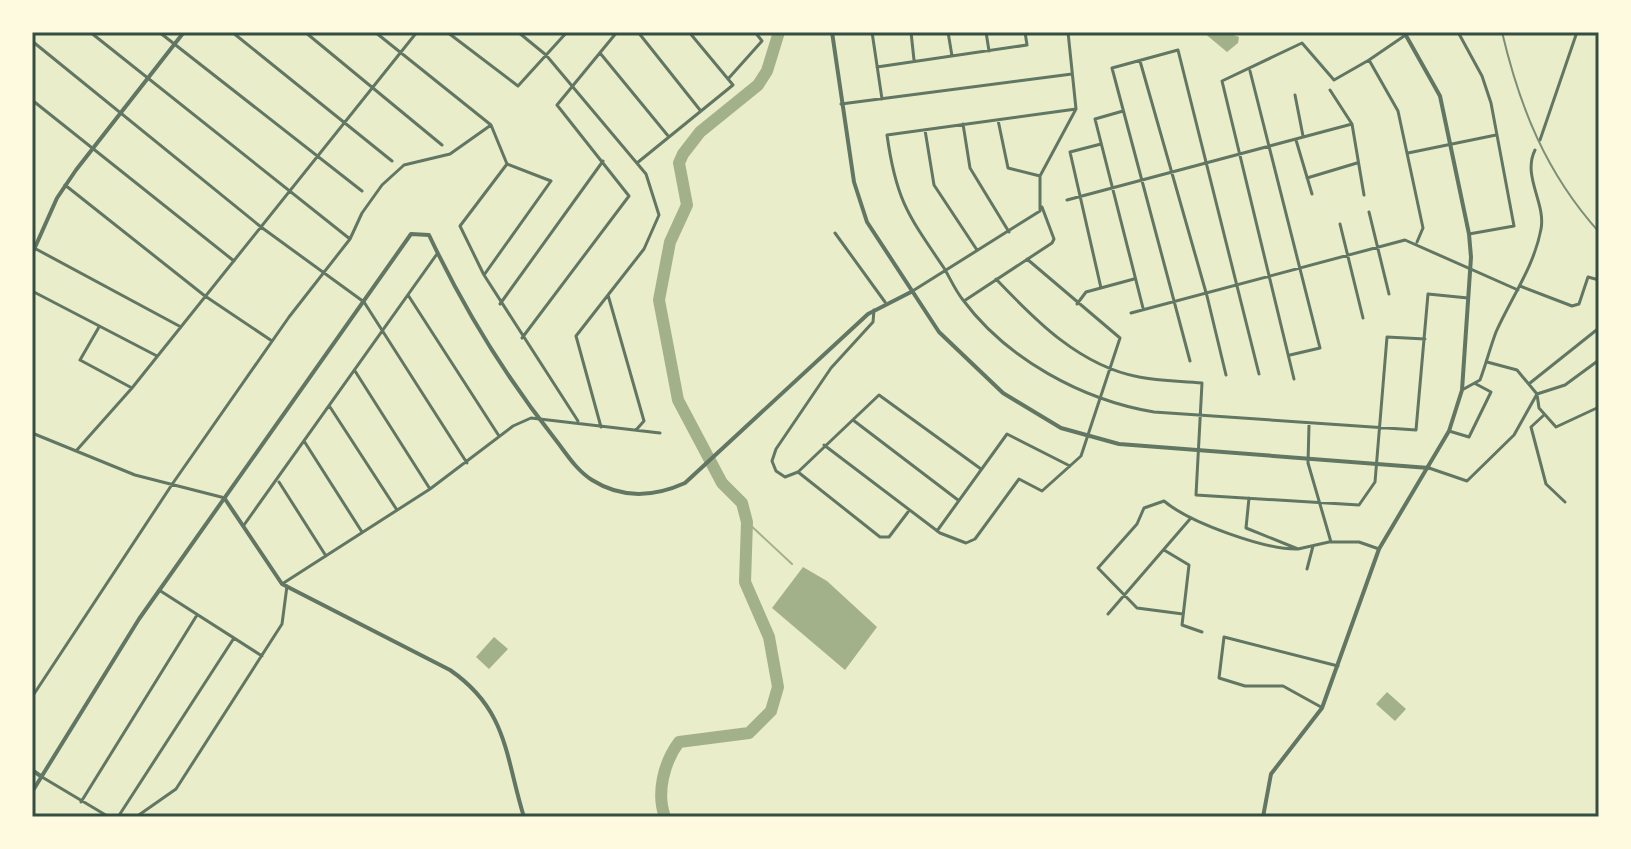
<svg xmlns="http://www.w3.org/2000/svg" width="1631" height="849" font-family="'Titillium Web',sans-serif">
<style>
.water{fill:#a3b18a}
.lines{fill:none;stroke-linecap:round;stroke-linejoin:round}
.stream{stroke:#a3b18a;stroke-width:2}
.river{stroke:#a3b18a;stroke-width:12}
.minor{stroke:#617663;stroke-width:3}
.tertiary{stroke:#617663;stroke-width:4}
.rail{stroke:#7c8e77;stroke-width:2}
.neatline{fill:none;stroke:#344e41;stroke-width:3}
</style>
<rect width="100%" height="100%" fill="#e9edc9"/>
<path class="water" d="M 1203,32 L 1225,32 L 1239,37 L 1238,43 L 1227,52 Z
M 803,567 L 827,581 L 877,627 L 845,670 L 772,608 Z
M 494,637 L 508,649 L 489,669 L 476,657 Z
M 1387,692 L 1406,709 L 1395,721 L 1376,704 Z"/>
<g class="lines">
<path class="stream" d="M 747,522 L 792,564"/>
<path class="river" d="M 665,817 C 656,793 664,762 679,742 L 749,733 L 771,711 L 778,687 L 769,637 L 745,582 L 747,522 L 742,503 L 722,483 L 678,400 L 659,300 L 670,242 L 687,205 L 679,163 L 683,154 L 700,132 L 758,85 L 767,71 L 779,32"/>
<path class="minor" d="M 90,32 L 350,239
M 159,32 L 362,191
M 232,32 L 392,161
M 305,32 L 442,145
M 375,32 L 491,125 L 507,164
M 447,32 L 518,86 L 567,32
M 518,32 L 546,55 L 646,174 L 659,215 L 644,249 L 608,295 L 644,421 L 636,430
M 638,32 L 700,110
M 872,32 L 882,99
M 911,32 L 914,60
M 948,32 L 952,56
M 986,32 L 989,51
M 1410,32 L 1369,60 L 1398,111 L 1423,228 L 1417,242
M 1458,32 L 1482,76 L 1491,103 L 1514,226 L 1469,234
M 32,41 L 261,227 L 364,302 L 467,463
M 600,53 L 669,137
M 1140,61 L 1207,296 L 1226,375
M 877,67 L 1027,45 L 1025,32
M 1250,71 L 1320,348 L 1290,355
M 728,79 L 762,41 L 755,32
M 1295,95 L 1303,136
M 32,100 L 234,261
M 841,104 L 1072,74
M 1076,109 L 887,135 C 896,200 908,215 944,268 C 950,278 955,290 963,300 C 1007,359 1082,400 1154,412 L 1416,430 L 1428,294 L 1468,298
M 1123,111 L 1095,119 L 1143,308
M 998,120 L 1008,168 L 1040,176
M 963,124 L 970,168 L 1009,232
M 1352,124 L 1364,195
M 925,130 L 934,185 L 977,250
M 1296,140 L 1312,194
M 1540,140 L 1577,32
M 1101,144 L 1070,152 L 1101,288
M 1408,153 L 1496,135
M 637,163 L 733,85 L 689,32
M 1307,178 L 1357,163
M 65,185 L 205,296 L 272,341
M 1067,200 L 1352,124 L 1330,90
M 1369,212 L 1389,294
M 1340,224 L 1363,318
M 835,233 L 885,302
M 36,249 L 181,327
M 484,275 L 551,181 L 507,164 L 460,226 L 482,271 L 484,275 L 578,421
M 996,279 C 1036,321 1080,366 1139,377 C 1159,381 1181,381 1202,383 L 1196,495 L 1359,505 L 1375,482 L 1387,337 L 1425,339
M 1520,286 L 1572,306 L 1579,304 L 1588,277 L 1599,280
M 32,291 L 157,356
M 911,292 L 1040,211 L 1040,176 L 1076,109 L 1068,32
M 408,295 L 499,436
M 964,301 L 1052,243 L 1054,239 L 1042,207
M 500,304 L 603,161
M 1077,304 L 1086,292 L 1134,279
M 874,310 L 873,322 L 831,368 L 776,449 L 772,461 L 776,471 L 785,477 L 798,472 L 879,395 L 981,469
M 1131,313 L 1405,240 L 1518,290
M 99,327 L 80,360 L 132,388
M 522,338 L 629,196 L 557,105 L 617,32
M 1190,361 L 1112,68 L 1178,50 L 1259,374
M 1487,362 L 1517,370 L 1537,394 L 1539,408 L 1556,427 L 1599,407
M 355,371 L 430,489
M 1294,379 L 1222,81 L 1302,43 L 1334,80 L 1369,60
M 1530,383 L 1599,328
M 1462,390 L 1480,380 C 1486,364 1490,348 1496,332 C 1511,298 1534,267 1541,229 C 1546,203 1522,176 1535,150
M 330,407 L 397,510
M 1597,408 L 1599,418
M 1544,415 L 1531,427 L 1546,484 L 1565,502
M 853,420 L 958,500
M 1309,425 L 1308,463 L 1331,542
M 601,427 L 576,336 L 608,295
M 1449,431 L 1469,437 L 1491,392 L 1476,384
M 32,433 L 135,475 L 225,498
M 304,441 L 362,532
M 824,445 L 940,533 L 966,543 L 975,539 L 1019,479 L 1042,491 L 1081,456 L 1120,338 L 1027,259
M 76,451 L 132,388 L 417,32
M 1429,468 L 1467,481 L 1514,435 L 1537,394 L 1565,385 L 1599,360
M 798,472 L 880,537 L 889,537 L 908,512
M 279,482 L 326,556
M 1249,498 L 1246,528 L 1298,549 L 1329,542 L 1359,542 L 1379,549
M 244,525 L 437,254
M 937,531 L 1007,434 L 1070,466
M 1164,550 L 1189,565 L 1182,625 L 1202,632
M 1307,569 L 1313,546
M 282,584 L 430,489 L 513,426 L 531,418 L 660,433
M 159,590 L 262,656
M 1108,614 L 1190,519
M 1183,614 L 1137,608 L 1098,568 L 1137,524 L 1144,508 L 1164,501 C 1190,523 1266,550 1298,549
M 32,697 L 173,483 L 289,317 L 350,239 L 362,213 L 382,185 L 404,165 L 450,154 L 491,125
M 1321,707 L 1283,686 L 1245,686 L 1219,678 L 1224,637 L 1338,666
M 42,777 L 109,817
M 81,802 L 197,615
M 118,817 L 234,638
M 136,817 L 176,789 L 282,624 L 287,586"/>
<path class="tertiary" d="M 832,32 L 854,182 L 867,222 L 939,332 L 1003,393 L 1061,428 L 1119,444 L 1429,468
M 32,254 L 57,198 L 76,170 L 184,32
M 225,499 L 282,584 L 450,670 C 508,710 505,756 524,817
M 32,770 L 42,777
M 32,792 L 139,619 L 411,234 L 429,235 C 463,307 505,376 555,439 C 566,453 576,470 592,480 C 622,499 654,497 685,483 L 868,314 L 911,292
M 1263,817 L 1271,774 L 1322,708 L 1379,549 L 1449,431 L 1462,390 L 1471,257 L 1469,234 L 1440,96 L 1404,32"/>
<path class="rail" d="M 1502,32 C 1520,108 1546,173 1599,232"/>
</g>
<rect width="1631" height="849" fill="none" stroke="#fefae0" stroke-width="68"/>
<rect x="34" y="34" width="1563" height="781" class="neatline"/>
</svg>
